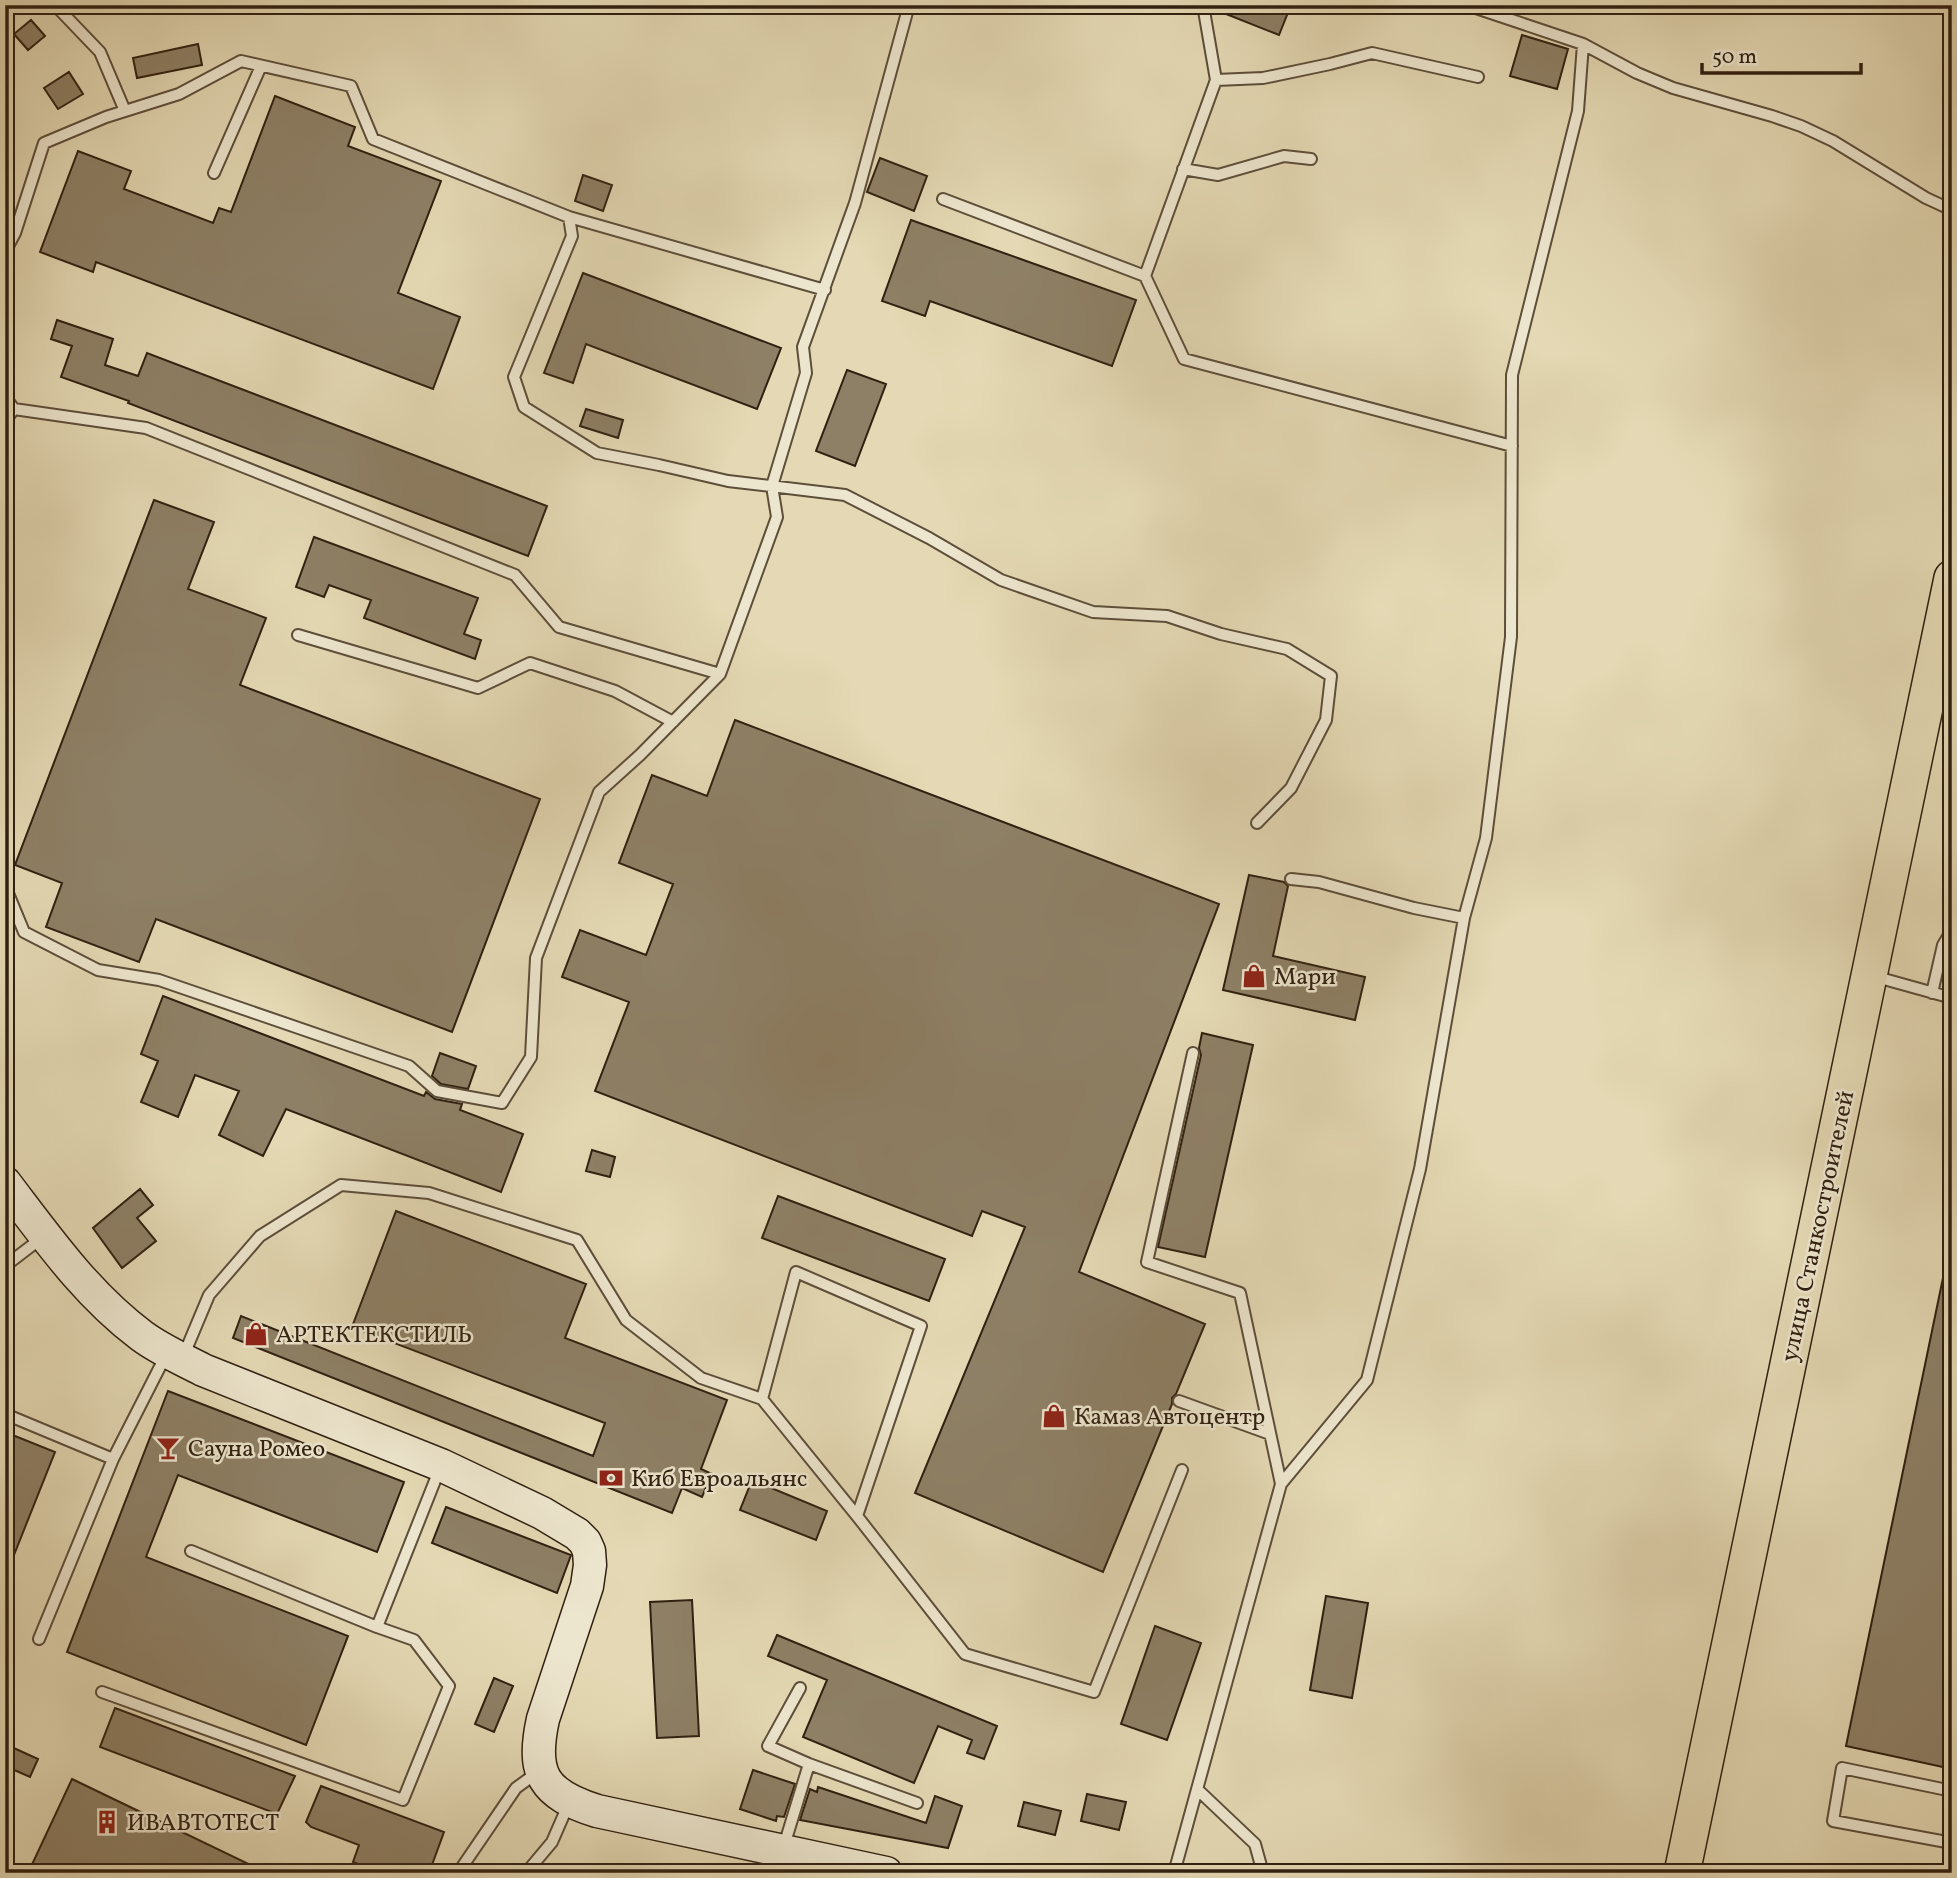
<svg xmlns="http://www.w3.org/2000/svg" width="1957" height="1878" font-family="Vollkorn,serif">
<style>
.building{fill:#8e8066;stroke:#302011;stroke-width:2}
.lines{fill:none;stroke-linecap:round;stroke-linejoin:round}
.lane-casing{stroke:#5d4e3a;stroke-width:14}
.secondary-casing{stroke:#302011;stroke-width:35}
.primary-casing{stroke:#302011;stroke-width:38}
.lane{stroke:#ede6ce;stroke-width:10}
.secondary{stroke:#ede6ce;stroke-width:32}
.primary{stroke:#e4d9b4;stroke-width:35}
.labels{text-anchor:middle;stroke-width:5;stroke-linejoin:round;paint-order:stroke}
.poi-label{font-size:24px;fill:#302011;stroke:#ede6ce;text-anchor:start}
.street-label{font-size:24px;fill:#302011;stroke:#ede6ce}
</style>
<rect width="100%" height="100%" fill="#e4d9b4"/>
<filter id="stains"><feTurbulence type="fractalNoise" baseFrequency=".00286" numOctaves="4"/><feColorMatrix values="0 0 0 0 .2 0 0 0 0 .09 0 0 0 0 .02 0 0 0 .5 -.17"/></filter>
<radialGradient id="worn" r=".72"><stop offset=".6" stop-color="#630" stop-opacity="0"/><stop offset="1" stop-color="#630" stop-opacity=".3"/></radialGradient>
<path class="building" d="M 1211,5 L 1291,5 L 1279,35 L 1211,8 Z
M 31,20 L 45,36 L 28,50 L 14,34 Z
M 1522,35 L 1568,49 L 1557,89 L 1510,76 Z
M 198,44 L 202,65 L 137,78 L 133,58 Z
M 69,72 L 83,94 L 58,109 L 44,88 Z
M 275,96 L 355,127 L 348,146 L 441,181 L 398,293 L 460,317 L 433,389 L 96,262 L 93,272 L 40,252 L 78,151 L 131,171 L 124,189 L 213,223 L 219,208 L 231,212 Z
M 880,158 L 927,176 L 914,211 L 867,192 Z
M 583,175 L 612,185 L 603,211 L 575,201 Z
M 911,220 L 1136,300 L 1112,366 L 930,301 L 925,316 L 882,301 Z
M 583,273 L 781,348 L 757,409 L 586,344 L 573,383 L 544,373 Z
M 57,320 L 113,339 L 105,365 L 138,376 L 147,353 L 547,506 L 528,556 L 128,403 L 129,401 L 61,377 L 72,346 L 51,339 Z
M 847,370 L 886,384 L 855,466 L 816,451 Z
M 586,409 L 623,420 L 618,438 L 580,426 Z
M 154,500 L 214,522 L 188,589 L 266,618 L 240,685 L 540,799 L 452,1032 L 156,919 L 139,962 L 46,927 L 62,883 L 15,865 Z
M 314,537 L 478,598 L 464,634 L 481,640 L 475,659 L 364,618 L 371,600 L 329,585 L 324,597 L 296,587 Z
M 735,720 L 1219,904 L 1079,1272 L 1205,1324 L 1176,1394 L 1172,1398 L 1172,1404 L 1103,1572 L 915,1493 L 1025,1227 L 982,1211 L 972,1236 L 595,1091 L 629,1002 L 562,977 L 580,930 L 646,955 L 673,884 L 619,863 L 652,775 L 707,796 Z
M 1249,875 L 1284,882 L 1288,886 L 1273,956 L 1365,977 L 1355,1020 L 1223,990 Z
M 163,996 L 424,1096 L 426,1092 L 435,1099 L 462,1104 L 460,1110 L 523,1134 L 501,1192 L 286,1109 L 263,1156 L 219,1135 L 239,1091 L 195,1075 L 178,1117 L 141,1102 L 158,1061 L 141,1054 Z
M 1202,1033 L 1253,1045 L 1205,1257 L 1158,1247 L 1201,1055 L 1199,1048 Z
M 440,1053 L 476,1066 L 468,1089 L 441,1084 L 432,1076 Z
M 592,1150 L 615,1157 L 610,1177 L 586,1171 Z
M 140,1189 L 153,1205 L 137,1218 L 156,1241 L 122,1268 L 93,1228 Z
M 778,1196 L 945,1259 L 929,1301 L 762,1238 Z
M 396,1211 L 586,1284 L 565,1338 L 727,1400 L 701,1469 L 712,1474 L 702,1497 L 682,1488 L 672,1513 L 233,1338 L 241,1316 L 593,1456 L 605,1423 L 352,1327 Z
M 1944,1273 L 1952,1273 L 1952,1769 L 1846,1746 Z
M 168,1391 L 404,1482 L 377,1552 L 178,1475 L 146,1557 L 348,1636 L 306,1745 L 67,1652 Z
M 5,1432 L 55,1452 L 6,1575 L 5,1575 Z
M 752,1480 L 827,1511 L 816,1540 L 740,1510 Z
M 446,1507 L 571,1555 L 557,1593 L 432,1543 Z
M 1326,1596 L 1368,1603 L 1352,1698 L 1310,1690 Z
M 692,1600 L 699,1736 L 657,1738 L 650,1602 Z
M 1155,1626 L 1201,1643 L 1167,1740 L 1121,1724 Z
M 777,1635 L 997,1726 L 984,1759 L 967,1753 L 972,1740 L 938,1726 L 914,1783 L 803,1737 L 827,1680 L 768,1656 Z
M 494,1678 L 513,1686 L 494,1732 L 475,1724 Z
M 115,1708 L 295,1776 L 277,1814 L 100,1747 Z
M 5,1744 L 38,1759 L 30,1777 L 5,1766 Z
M 753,1770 L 795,1784 L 784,1817 L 777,1816 L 776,1821 L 740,1809 Z
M 72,1779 L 267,1873 L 28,1873 Z
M 321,1786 L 444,1832 L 429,1873 L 381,1873 L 353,1862 L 359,1845 L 311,1827 L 306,1822 Z
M 818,1787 L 926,1823 L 935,1796 L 962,1806 L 948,1848 L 800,1820 L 810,1789 L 817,1792 Z
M 1087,1794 L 1126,1802 L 1119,1830 L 1081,1821 Z
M 1024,1802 L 1061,1811 L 1055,1835 L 1018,1826 Z"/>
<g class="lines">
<g class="lane-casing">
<path id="lane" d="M 55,5 L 100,52 L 125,111
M 1473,7 L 1583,44 L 1637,73 L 1673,88 L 1772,116 L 1801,126 L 1833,141 L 1926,198 L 1952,210
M 1216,80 L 1263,78 L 1330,64 L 1372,53 L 1478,77
M 1183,169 L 1218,175 L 1284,156 L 1311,159
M 214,173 L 261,66
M 943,199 L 1145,276 L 1184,359 L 1512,446
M 569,217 L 825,290
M 5,252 L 15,233 L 44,143 L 106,117 L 179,94 L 241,61 L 351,86 L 373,139 L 569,217 L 572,236 L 514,377 L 524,407 L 597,453 L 659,465 L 728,481 L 845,495 L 929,538 L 1001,580 L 1093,612 L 1167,616 L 1221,634 L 1287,649 L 1331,676 L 1326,720 L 1291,788 L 1257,823
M 1145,276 L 1216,80 L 1203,5
M 5,397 L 14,409
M 5,421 L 14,409 L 146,428 L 515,575 L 559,627 L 720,674
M 298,635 L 478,688 L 530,663 L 615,691 L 673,722
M 1291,879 L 1319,882 L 1414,908 L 1464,918
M 7,891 L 24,932 L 98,970 L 159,980 L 409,1066 L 437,1091 L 502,1103 L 531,1057 L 536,958 L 599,792 L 640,755 L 720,674 L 777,517 L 772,486 L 806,373 L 803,347 L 855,203 L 909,5
M 1873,976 L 1952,998
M 1932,993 L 1943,945 L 1952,930
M 1193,1053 L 1147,1262 L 1240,1293 L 1281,1484
M 5,1266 L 43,1237
M 183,1357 L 209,1295 L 260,1236 L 341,1185 L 429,1193 L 577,1240 L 626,1320 L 701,1378 L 762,1399 L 857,1516 L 965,1654 L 1094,1692 L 1182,1470
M 762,1399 L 796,1272 L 921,1326 L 857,1516
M 1179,1401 L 1270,1434
M 5,1414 L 113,1459 L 167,1353
M 191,1551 L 377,1627 L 440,1468
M 39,1639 L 113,1459
M 800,1688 L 768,1746 L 809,1764
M 102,1692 L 403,1800 L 449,1686 L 414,1640 L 377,1627
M 1197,1789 L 1255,1844 L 1263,1873
M 1952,1791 L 1842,1768 L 1833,1821 L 1952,1843
M 783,1849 L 809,1764 L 917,1803
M 458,1873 L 516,1788 L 538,1772
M 526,1873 L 552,1842 L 569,1803
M 1174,1873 L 1281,1484 L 1367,1380 L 1420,1169 L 1464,918 L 1486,838 L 1511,637 L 1512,375 L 1578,111 L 1583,44"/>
</g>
<g class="secondary-casing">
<path id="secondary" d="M 5,1183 C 47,1238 86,1294 142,1336 C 161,1350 182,1359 203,1370 L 441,1465 L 542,1513 L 577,1534 L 585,1542 L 589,1551 L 590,1565 L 587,1586 L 543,1719 C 531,1774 543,1794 597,1811 L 886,1873"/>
</g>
<g class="primary-casing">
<path id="primary" d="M 1682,1873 L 1952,578"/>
</g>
<use href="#lane" class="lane"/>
<use href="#secondary" class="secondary"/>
<use href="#primary" class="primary"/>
</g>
<defs>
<g id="shop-bare" transform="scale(1.89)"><path d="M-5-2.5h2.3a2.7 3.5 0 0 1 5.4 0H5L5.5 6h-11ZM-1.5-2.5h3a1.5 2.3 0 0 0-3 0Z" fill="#8f2418" stroke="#ede6ce" stroke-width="2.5" paint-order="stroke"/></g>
<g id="bar-bare" transform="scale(1.89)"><path d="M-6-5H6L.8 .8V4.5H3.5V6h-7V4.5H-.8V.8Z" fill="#8f2418" stroke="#ede6ce" stroke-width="2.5" paint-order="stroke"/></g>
<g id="bank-bare" transform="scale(1.89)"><path d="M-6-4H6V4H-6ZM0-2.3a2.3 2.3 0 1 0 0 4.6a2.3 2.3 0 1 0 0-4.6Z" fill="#8f2418" stroke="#ede6ce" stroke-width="2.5" paint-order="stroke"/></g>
<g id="building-bare" transform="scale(1.89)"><path d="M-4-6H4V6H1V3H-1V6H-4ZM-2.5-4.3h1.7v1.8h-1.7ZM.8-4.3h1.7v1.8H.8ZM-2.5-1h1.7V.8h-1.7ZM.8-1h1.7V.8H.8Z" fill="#8f2418" stroke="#ede6ce" stroke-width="2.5" paint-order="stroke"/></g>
</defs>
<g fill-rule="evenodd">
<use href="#shop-bare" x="1254" y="976"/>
<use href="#shop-bare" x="256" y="1334"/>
<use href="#shop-bare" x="1054" y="1416"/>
<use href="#bar-bare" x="168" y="1448"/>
<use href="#bank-bare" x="611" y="1478"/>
<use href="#building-bare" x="107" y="1822"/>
</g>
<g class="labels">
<g class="poi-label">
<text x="1274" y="984">Мари</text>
<text x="276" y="1342">АРТЕКТЕКСТИЛЬ</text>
<text x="1074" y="1424">Камаз Автоцентр</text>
<text x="188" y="1456">Сауна Ромео</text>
<text x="631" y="1486">Киб Евроальянс</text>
<text x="127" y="1830">ИВАВТОТЕСТ</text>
</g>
<g class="street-label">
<text transform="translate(1817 1226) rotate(-78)" y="8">улица Станкостроителей</text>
</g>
</g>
<rect width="1957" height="1878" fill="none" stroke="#e4d9b4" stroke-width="28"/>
<rect x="7" y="7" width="1943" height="1864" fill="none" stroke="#302011" stroke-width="3.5"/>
<rect x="14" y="14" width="1929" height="1850" fill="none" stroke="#302011" stroke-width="2"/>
<path d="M1702 63v10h159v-10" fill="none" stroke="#302011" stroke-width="3.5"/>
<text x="1712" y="63" font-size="21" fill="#302011" stroke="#ede6ce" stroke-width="5" paint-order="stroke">50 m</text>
<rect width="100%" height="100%" filter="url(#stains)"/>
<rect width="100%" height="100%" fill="url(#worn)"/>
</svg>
